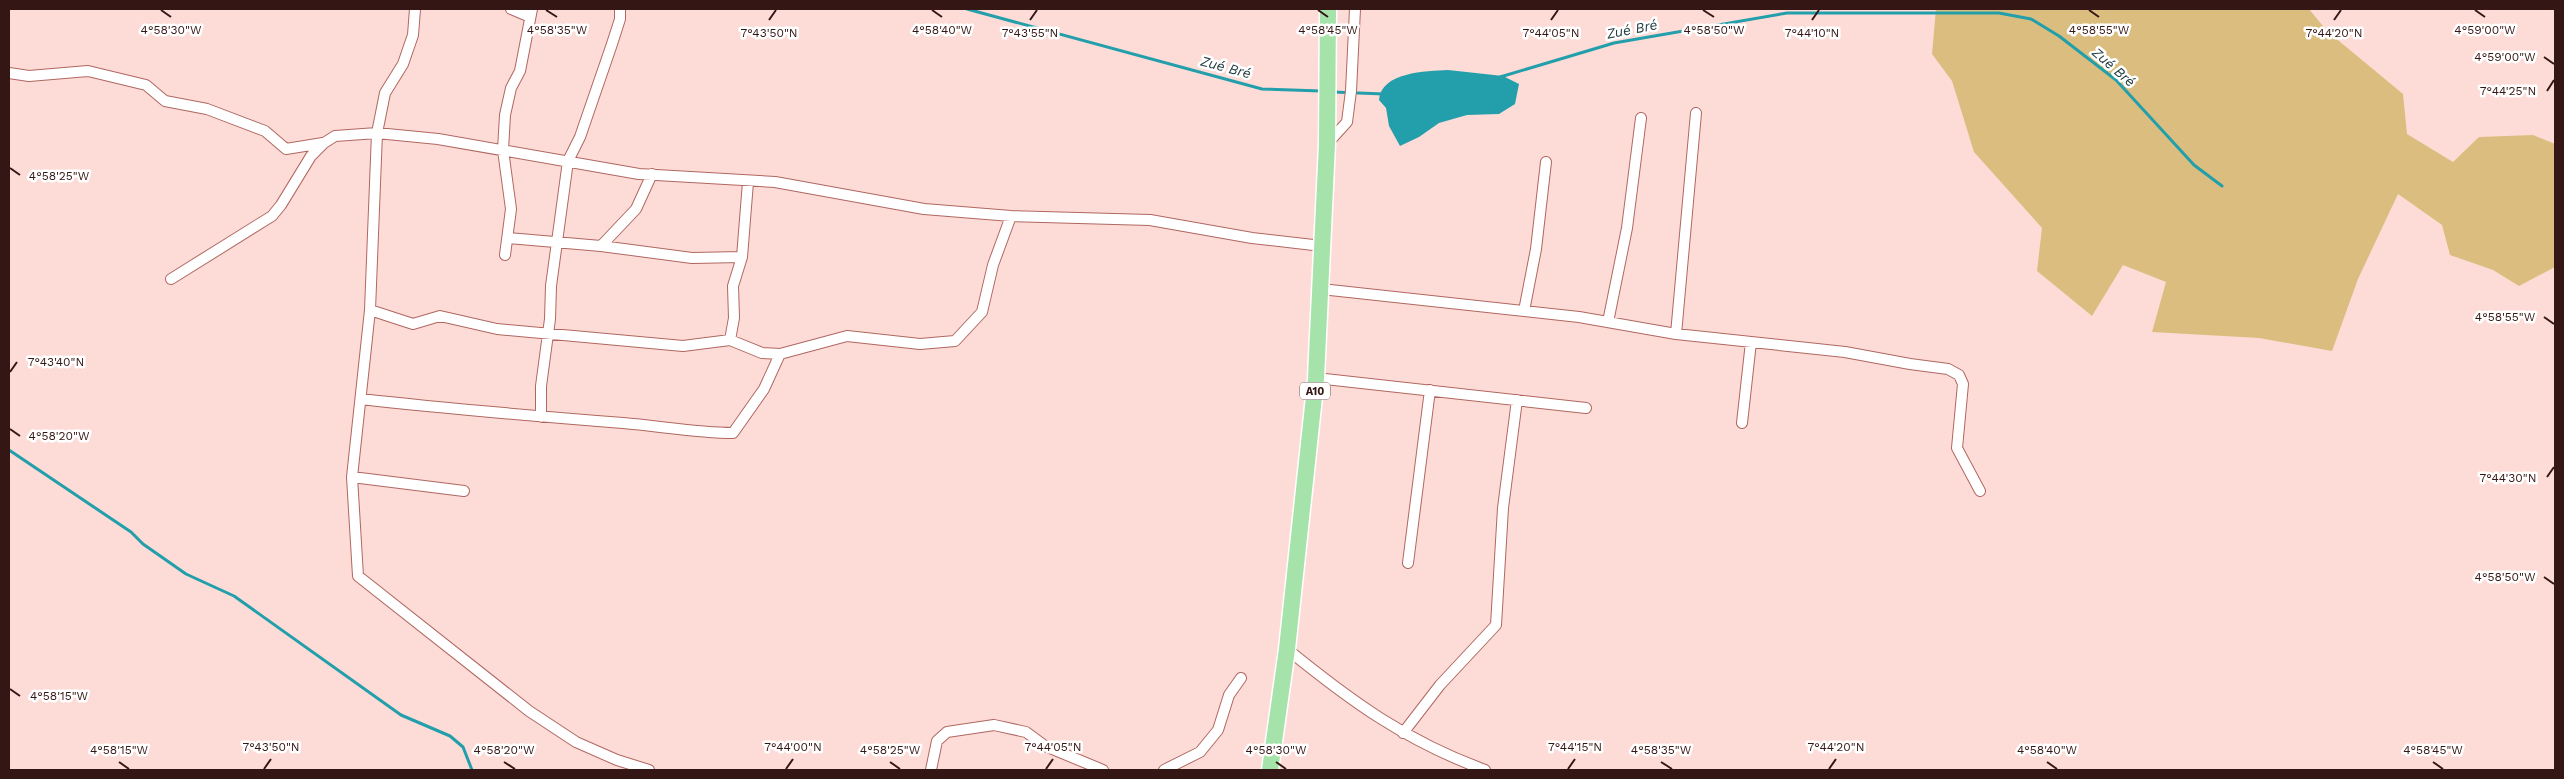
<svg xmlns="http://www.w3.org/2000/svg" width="2564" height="779" font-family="'Work Sans',sans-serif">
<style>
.green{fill:#dbbe7f}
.water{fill:#239fab}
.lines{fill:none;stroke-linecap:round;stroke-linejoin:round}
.stream{stroke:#239fab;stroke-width:3}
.minor-casing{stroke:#b06760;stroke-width:12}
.primary-casing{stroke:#fff;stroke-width:19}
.minor{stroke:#fff;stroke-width:10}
.primary{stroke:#a6e3ab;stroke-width:16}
.ticks{fill:none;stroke:#341614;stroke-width:2}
.labels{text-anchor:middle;stroke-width:5;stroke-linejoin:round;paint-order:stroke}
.shield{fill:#fff;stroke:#715c5a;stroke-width:1}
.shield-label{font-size:11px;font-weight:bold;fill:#341614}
.water-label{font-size:14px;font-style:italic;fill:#243e41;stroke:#fff}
.ticks-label{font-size:12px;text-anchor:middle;fill:#341614;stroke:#fff;stroke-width:5;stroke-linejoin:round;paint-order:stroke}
</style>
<rect width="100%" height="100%" fill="#fddcd8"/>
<path class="green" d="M 1936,9 L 2309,9 L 2327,31 L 2403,94 L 2407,134 L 2453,162 L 2479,137 L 2533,135 L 2555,144 L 2555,267 L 2519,286 L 2493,270 L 2450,255 L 2442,225 L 2398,194 L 2358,279 L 2332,351 L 2259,338 L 2152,332 L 2166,282 L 2123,265 L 2092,316 L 2037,271 L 2042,228 L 1974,152 L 1952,81 L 1932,54 Z"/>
<path class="water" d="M 1448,70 L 1503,76 L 1519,84 L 1515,104 L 1499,114 L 1467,115 L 1439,123 L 1419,137 L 1400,146 L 1389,126 L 1386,108 L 1379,100 C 1381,72 1426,71 1448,70 Z"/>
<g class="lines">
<path class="stream" d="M 967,9 L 1262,89 L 1321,91
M 1500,77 L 1614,43 L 1787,13 L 1999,13 L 2031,19 L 2059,36 L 2116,80 L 2194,165 L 2222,186
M 1333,92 L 1384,94
M 9,450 L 131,532 L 143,544 L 186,574 L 234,596 L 401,715 L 450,736 L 463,747 L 472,770"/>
<g class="minor-casing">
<path id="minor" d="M 415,9 L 413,35 L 403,64 L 385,93 L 377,133 L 370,310 L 352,477 L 358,576 L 529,711 L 576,742 L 617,760 L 649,770
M 511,9 L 530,17
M 9,73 L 29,76 L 88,71 L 146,85 L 165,101 L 207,109 L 265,131 L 286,149 L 323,143
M 1327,144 L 1347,122 L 1351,91 L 1355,9
M 508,238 L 601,246 L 636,209 L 652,174
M 601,246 L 692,258 L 742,257
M 505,255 L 511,209 L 503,150 L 505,115 L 511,88 L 520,71 L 532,9
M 171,279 L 272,216 L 281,205 L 311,156 L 324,143 L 335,136 L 377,133 L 438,139 L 639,174 L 775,182 L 924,209 L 1011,216 L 1150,220 L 1252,238 L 1322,246
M 1321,289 L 1579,317 L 1676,334 L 1845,352 L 1910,364 L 1948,369 L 1959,375 L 1963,384 L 1957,448 L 1980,491
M 370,310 L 413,324 L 440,316 L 497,329 L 683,346 L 730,340 L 762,353 L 780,354
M 1524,311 L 1536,249 L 1546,162
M 1608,322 L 1627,228 L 1641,118
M 1676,334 L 1696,113
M 730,340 L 734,318 L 733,286 L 742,257 L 748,182
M 1316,378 L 1586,408
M 361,399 C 448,409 535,416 623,423 C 659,426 697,433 733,433 L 764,389 L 780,354 L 847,336 L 920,344 L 955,341 L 982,312 L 993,265 L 1011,216
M 541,417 L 541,386 L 550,319 L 551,286 L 568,161 L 580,137 L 612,44 L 620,19 L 620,9
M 1742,423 L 1751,342
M 352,477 L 464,491
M 1408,563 L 1430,390
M 1287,649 C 1352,702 1406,741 1485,770
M 1403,733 L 1440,685 L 1496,625 L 1503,508 L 1517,400
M 931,770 L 937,741 L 947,732 L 994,725 L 1026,732 L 1045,746 L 1103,770
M 1164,770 L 1200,752 L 1218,730 L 1229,695 L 1241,678"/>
</g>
<g class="primary-casing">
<path id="primary" d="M 1270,770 L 1287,649 L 1316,378 L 1327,144 L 1328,9"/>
</g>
<use href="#minor" class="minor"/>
<use href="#primary" class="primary"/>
</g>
<path class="ticks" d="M 161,10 L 171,17M 546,10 L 557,17M 932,10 L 942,17M 1318,10 L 1328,17M 1703,10 L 1714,17M 2089,10 L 2099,17M 2475,10 L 2485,17M 769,20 L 776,10M 1030,20 L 1037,10M 1551,20 L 1558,10M 1812,20 L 1819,10M 2334,20 L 2341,10M 2544,57 L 2554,64M 2547,91 L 2554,80M 10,168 L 20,175M 2544,317 L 2554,324M 10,372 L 17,362M 10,429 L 20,436M 2547,477 L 2554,467M 2544,577 L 2554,584M 10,689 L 20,696M 119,762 L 129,769M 504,762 L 515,769M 890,762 L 900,769M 1276,762 L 1286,769M 1661,762 L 1672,769M 2047,762 L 2057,769M 2433,762 L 2443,769M 264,769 L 271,759M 786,769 L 793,759M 1046,769 L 1053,759M 1568,769 L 1575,759M 1829,769 L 1836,759"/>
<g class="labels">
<rect class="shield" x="1300" y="382.5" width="30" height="17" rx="4"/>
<g class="shield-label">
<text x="1315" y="395">A10</text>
</g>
<g class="water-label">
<text transform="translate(1632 29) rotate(-11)" y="5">Zué Bré</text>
<text transform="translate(1226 67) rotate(15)" y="5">Zué Bré</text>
<text transform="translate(2114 67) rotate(41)" y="5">Zué Bré</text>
</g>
</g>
<g class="ticks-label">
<text x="2485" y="34">4°59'00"W</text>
<text x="171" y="34">4°58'30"W</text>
<text x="557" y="34">4°58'35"W</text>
<text x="942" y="34">4°58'40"W</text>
<text x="2099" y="34">4°58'55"W</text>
<text x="1328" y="34">4°58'45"W</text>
<text x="1714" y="34">4°58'50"W</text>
<text x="769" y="37">7°43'50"N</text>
<text x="1030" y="37">7°43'55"N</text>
<text x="1551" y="37">7°44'05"N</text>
<text x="1812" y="37">7°44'10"N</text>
<text x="2334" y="37">7°44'20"N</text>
<text x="2505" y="61">4°59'00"W</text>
<text x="2508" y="95">7°44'25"N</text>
<text x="59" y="180">4°58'25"W</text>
<text x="2505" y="321">4°58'55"W</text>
<text x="56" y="366">7°43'40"N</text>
<text x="59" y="440">4°58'20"W</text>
<text x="2508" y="482">7°44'30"N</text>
<text x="2505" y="581">4°58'50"W</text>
<text x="59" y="700">4°58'15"W</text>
<text x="271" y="751">7°43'50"N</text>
<text x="793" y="751">7°44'00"N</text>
<text x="1053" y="751">7°44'05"N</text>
<text x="1575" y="751">7°44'15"N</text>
<text x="1836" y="751">7°44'20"N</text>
<text x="119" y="754">4°58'15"W</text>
<text x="504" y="754">4°58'20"W</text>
<text x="890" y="754">4°58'25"W</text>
<text x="1276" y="754">4°58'30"W</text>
<text x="1661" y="754">4°58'35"W</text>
<text x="2047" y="754">4°58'40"W</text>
<text x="2433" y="754">4°58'45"W</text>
</g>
<rect width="2564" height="779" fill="none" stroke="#341614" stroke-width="20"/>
</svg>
